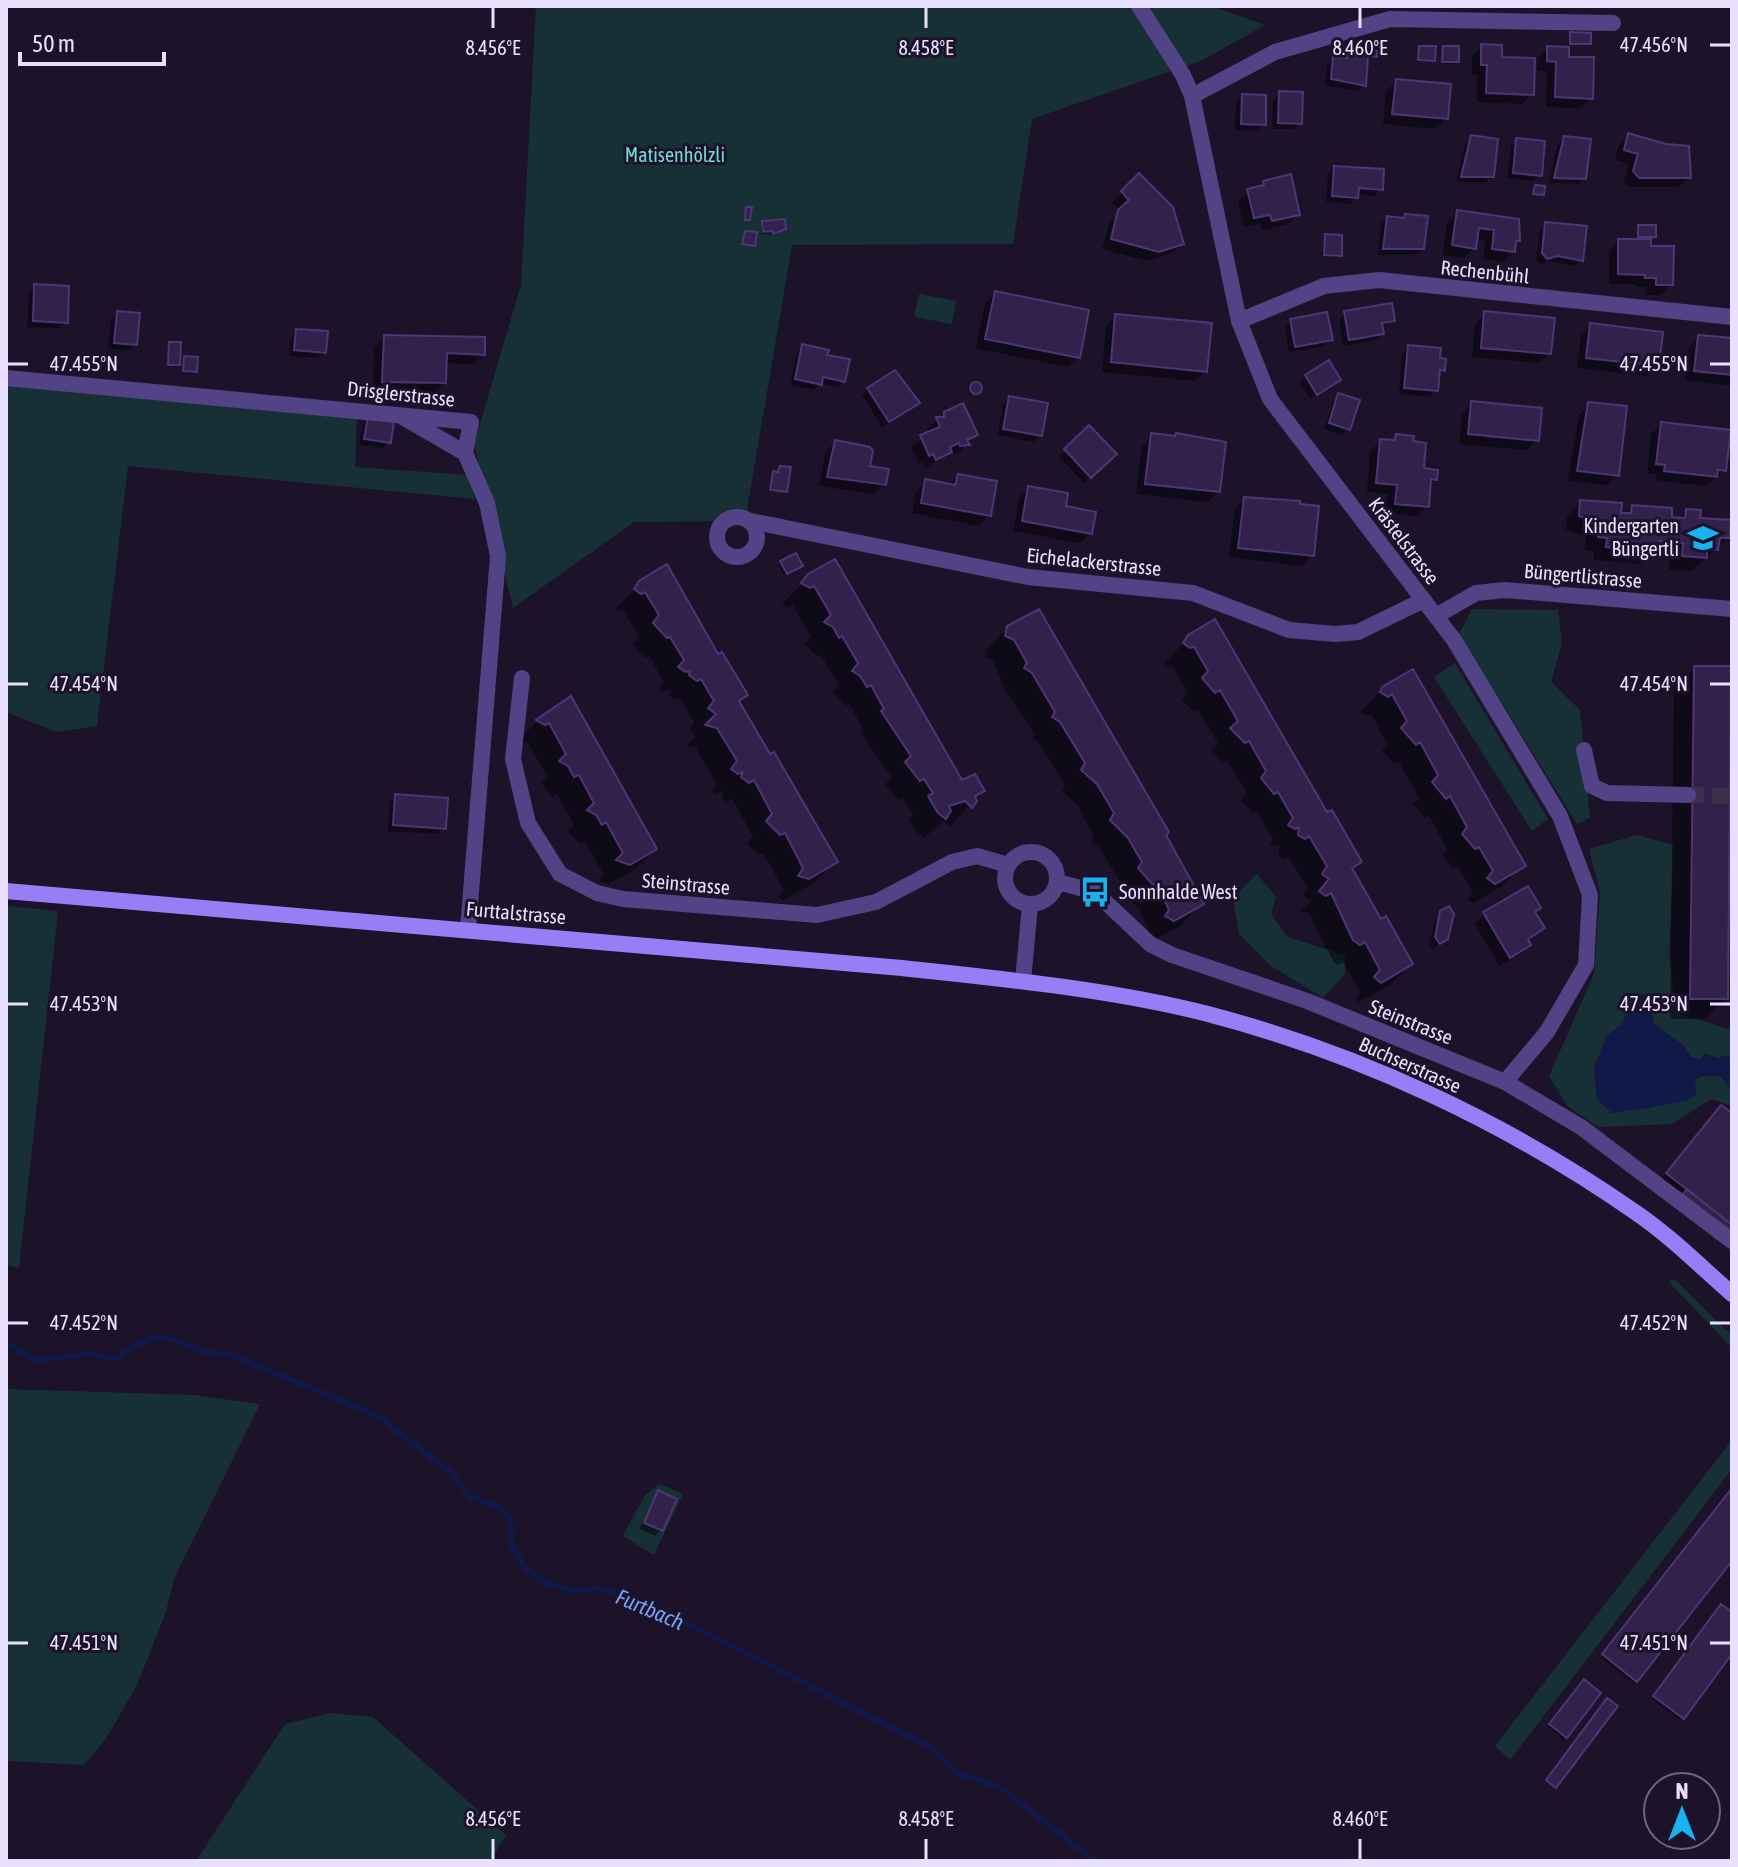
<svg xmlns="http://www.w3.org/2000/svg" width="1738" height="1867" font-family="'Asap Condensed',sans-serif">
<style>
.green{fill:#173035}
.water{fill:#101948}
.shadow{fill:#0007}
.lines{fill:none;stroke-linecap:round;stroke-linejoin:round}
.stream{stroke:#101948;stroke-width:6}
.building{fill:#31214b;stroke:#4e3575;stroke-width:2}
.street-tunnel{stroke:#3b324a;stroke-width:16;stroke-dasharray:16 8;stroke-linecap:butt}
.street{stroke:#524286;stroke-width:16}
.secondary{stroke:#987ef6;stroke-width:16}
.ticks{fill:none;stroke:#e9e0fd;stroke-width:3}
.labels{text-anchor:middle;stroke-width:6;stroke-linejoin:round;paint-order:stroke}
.park-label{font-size:20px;fill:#6fd9d3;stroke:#1c132b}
.street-label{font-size:20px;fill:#e9e0fd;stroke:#1c132b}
.poi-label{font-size:20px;fill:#e9e0fd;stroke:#1c132b;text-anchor:end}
.water-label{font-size:22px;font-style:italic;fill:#75a1f5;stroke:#1c132b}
.ticks-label{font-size:20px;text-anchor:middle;fill:#e9e0fd;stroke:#1c132b;stroke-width:6;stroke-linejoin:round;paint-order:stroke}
</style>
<rect width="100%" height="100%" fill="#1c132b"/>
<path class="green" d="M 536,6 L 1211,6 L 1265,25 L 1203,60 L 1032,119 L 1013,244 L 792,245 L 745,521 L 634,522 L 513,608 L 474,444 L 521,285 Z
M 919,294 L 956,301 L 952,324 L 914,317 Z
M 6,384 L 357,413 L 355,467 L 469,475 L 475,499 L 128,466 L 97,726 L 57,732 L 6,712 Z
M 1472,609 L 1558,610 L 1562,643 L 1551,682 L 1580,710 L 1590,818 L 1577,824 L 1459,634 Z
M 1455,663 L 1548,819 L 1532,831 L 1434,677 Z
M 1636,835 L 1674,845 L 1669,954 L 1677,1013 L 1732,1030 L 1732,1060 L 1727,1056 L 1718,1058 L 1705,1054 L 1701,1059 L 1691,1057 L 1684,1046 L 1653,1023 L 1651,997 L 1634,996 L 1623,1023 L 1606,1037 L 1594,1069 L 1612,1113 C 1627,1109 1649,1110 1662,1104 C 1686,1091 1691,1070 1721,1077 L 1732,1090 L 1732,1106 L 1711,1099 L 1672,1124 L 1598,1127 L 1567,1106 L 1549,1076 L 1594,974 L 1600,892 L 1589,849 Z
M 1257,874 L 1276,897 L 1271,913 L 1287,937 L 1345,955 L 1345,974 L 1323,998 L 1271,966 L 1239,934 L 1233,898 Z
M 6,906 L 58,911 L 19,1268 L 6,1265 Z
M 1675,1279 L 1732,1336 L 1732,1348 L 1668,1281 Z
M 6,1389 L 194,1395 L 260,1404 L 174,1579 L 166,1612 L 137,1685 L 106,1739 L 84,1765 L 6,1761 Z
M 1732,1440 L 1732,1469 L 1510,1760 L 1495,1746 Z
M 660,1484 L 683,1494 L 654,1555 L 623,1536 L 645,1495 Z
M 330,1713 L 373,1717 L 506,1835 L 490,1861 L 196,1861 L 285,1724 Z"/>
<path class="water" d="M 1639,994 L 1651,997 L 1653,1023 L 1684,1046 L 1691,1057 L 1701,1059 L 1704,1054 L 1718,1058 L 1727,1056 L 1732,1060 L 1732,1090 L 1721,1077 L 1707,1074 L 1695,1077 L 1696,1094 L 1687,1101 L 1612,1113 L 1597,1099 L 1594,1069 L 1606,1037 L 1623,1023 L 1634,996 Z"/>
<path class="shadow" d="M 1571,34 L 1589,43 L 1568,45 Z
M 1482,46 L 1500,59 L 1532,94 L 1522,104 L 1477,102 L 1477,75 L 1472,75 L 1472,56 Z
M 1419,48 L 1434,60 L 1431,62 L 1416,62 Z
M 1443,48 L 1457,61 L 1454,64 L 1441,64 Z
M 1548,48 L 1567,59 L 1591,98 L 1581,108 L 1546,107 L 1547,71 L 1537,71 L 1538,58 Z
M 1348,53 L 1375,56 L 1366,62 L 1364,85 L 1357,91 L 1325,85 L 1327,65 Z
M 1397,81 L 1446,118 L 1436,129 L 1383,124 L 1386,91 Z
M 1280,93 L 1300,123 L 1293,129 L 1272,129 L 1273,99 Z
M 1242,96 L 1264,124 L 1257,131 L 1235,130 L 1236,103 Z
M 1629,135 L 1666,146 L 1689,177 L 1679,187 L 1629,187 L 1624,181 L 1629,164 L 1615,160 L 1619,145 Z
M 1472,137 L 1492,176 L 1485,183 L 1456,182 L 1465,144 Z
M 1565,138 L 1584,178 L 1578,184 L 1549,183 L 1558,144 Z
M 1517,140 L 1540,175 L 1533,181 L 1507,178 L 1511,146 Z
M 1335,168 L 1381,189 L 1374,196 L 1356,194 L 1350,204 L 1326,202 L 1328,174 Z
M 1139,176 L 1182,243 L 1172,253 L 1147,261 L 1102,249 L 1109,223 L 1121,211 L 1112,203 Z
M 1264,183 L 1298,214 L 1288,224 L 1262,230 L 1260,224 L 1244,227 L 1238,201 Z
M 1457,212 L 1517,220 L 1513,251 L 1503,262 L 1483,259 L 1485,240 L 1476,239 L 1474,248 L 1464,258 L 1443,255 L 1447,222 Z
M 1387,218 L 1425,218 L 1422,249 L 1415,255 L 1378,255 L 1381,224 Z
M 762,223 L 784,229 L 772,235 L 761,234 Z
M 1546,224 L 1581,260 L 1575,266 L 1550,261 L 1540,264 L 1536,260 L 1540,230 Z
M 1639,227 L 1654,236 L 1649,238 L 1649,248 L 1671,284 L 1661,295 L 1646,295 L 1646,287 L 1635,287 L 1635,284 L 1609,284 L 1609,251 L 1619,241 L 1636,241 Z
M 1325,236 L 1340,255 L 1337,257 L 1322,256 Z
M 35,286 L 66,322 L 59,328 L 27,327 L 29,292 Z
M 996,293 L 1078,357 L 1068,367 L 976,348 L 985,303 Z
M 117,313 L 135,344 L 129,351 L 108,349 L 111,320 Z
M 1345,313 L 1393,320 L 1381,327 L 1382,334 L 1376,340 L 1343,346 L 1339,320 Z
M 1485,314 L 1550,353 L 1539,363 L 1472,357 L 1475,324 Z
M 1116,316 L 1205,371 L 1195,381 L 1102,372 L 1106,326 Z
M 1291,321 L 1331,339 L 1324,346 L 1289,352 L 1285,327 Z
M 1591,325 L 1657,366 L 1647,376 L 1577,368 L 1581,336 Z
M 297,331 L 324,352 L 317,358 L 289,356 L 291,337 Z
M 384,337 L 483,354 L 473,364 L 444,363 L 444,383 L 434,393 L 373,391 L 374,347 Z
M 1699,337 L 1732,341 L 1732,386 L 1685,380 L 1689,347 Z
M 170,344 L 178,364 L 176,367 L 167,366 Z
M 803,346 L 825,357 L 844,381 L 837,387 L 820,383 L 814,390 L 790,385 L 797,353 Z
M 1409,347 L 1438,360 L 1444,370 L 1438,376 L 1436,390 L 1430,397 L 1399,394 L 1402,354 Z
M 185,358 L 195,371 L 192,374 L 182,373 Z
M 1306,376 L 1339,379 L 1310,399 L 1300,383 Z
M 979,384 L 981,391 L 969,395 L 968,388 Z
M 868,389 L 911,409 L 882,427 L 862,395 Z
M 1339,396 L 1349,429 L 1342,435 L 1324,429 L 1333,402 Z
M 1010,398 L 1040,436 L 1033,442 L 998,435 L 1003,404 Z
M 1472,403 L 1537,440 L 1527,450 L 1459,444 L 1462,414 Z
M 1589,404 L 1617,475 L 1607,485 L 1568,481 L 1579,415 Z
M 945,413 L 975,434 L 958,454 L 949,453 L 926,468 L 923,462 L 919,464 L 911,447 L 929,434 L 927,429 Z
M 368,418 L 389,442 L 383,448 L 359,445 L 362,425 Z
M 1662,424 L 1725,470 L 1705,486 L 1655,480 L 1656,474 L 1647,474 L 1651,434 Z
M 1089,428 L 1114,454 L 1084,483 L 1059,457 Z
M 1152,435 L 1218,492 L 1208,502 L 1136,494 L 1142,446 Z
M 1397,436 L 1422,470 L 1435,479 L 1429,485 L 1427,506 L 1417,516 L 1386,513 L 1388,494 L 1367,492 L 1370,451 L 1381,441 L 1391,442 Z
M 835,442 L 884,484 L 874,494 L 819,486 L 825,453 Z
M 780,468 L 785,491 L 768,492 L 771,476 Z
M 958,476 L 989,515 L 979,526 L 912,513 L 916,492 L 926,482 L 948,486 Z
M 1029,488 L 1063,508 L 1090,533 L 1080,543 L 1013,531 L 1019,498 Z
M 1245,499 L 1312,555 L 1302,566 L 1229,557 L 1235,509 Z
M 1581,502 L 1619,514 L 1624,515 L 1632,507 L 1669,519 L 1678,520 L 1686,511 L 1728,538 L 1691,571 L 1669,570 L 1670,556 L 1653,555 L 1643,564 L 1594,560 L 1594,551 L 1585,550 L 1586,536 L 1566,530 L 1567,516 Z
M 781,563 L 798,568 L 784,575 L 778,565 Z
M 809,576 L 961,782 L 982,790 L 950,827 L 944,821 L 924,838 L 917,833 L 909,819 L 913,815 L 903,798 L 899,801 L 885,784 L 892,778 L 861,733 L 864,730 L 849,704 L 845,706 L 833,692 L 839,685 L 821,655 L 818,657 L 805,644 L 811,637 L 793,605 L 788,608 L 782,604 Z
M 641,583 L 718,656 L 746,695 L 738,703 L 835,862 L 814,883 L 783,900 L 778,897 L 784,890 L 763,853 L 758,855 L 747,843 L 753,836 L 732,799 L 727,802 L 722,798 L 724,790 L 716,794 L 711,791 L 717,784 L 696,748 L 687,746 L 696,736 L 689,730 L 694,723 L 680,698 L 675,700 L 669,696 L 671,689 L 664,692 L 659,689 L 664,682 L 649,656 L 645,658 L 633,645 L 639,637 L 624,611 L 615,610 Z
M 1008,628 L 1164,836 L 1202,904 L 1181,925 L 1152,941 L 1146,938 L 1149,932 L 1140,910 L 1118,890 L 1122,884 L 1098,846 L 1091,842 L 1094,836 L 1077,805 L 1062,791 L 1065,785 L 1039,743 L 1032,738 L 1035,734 L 1005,690 L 993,660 L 985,657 L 987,649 Z
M 1189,637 L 1360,862 L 1351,870 L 1380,921 L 1411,964 L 1390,985 L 1359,1002 L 1355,999 L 1360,992 L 1343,962 L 1338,965 L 1333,961 L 1309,913 L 1300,912 L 1310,901 L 1303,895 L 1308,888 L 1288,856 L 1283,859 L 1278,856 L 1280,846 L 1269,846 L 1274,840 L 1256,811 L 1253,813 L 1241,800 L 1247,793 L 1227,760 L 1223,763 L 1211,750 L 1218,743 L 1198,710 L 1194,712 L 1182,700 L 1188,693 L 1173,666 L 1169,668 L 1164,664 Z
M 1695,668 L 1726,998 L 1705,1019 L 1670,1019 L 1674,689 Z
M 1413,672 L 1523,865 L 1502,886 L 1473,903 L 1468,900 L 1473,893 L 1458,866 L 1453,869 L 1443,856 L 1447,849 L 1429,816 L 1425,818 L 1413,804 L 1419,798 L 1399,762 L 1394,764 L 1382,750 L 1387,744 L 1371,714 L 1366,716 L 1360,713 L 1383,688 Z
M 570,699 L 655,849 L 634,870 L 608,884 L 598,881 L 604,875 L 585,842 L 580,844 L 568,832 L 574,825 L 557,794 L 553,797 L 541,783 L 547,776 L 528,743 L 517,741 L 538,721 Z
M 396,796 L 444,828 L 437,834 L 388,831 L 390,802 Z
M 1442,913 L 1447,938 L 1433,949 L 1429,944 L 1435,920 Z
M 1534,913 L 1543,928 L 1527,942 L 1529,945 L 1519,955 L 1499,966 L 1475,924 L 1485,914 Z
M 1721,1107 L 1732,1116 L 1732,1249 L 1654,1187 Z
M 1732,1490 L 1732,1558 L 1633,1683 L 1601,1657 Z
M 659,1493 L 662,1529 L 655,1536 L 639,1529 Z
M 1719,1609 L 1732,1614 L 1732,1651 L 1680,1720 L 1652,1699 Z
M 1581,1684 L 1566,1736 L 1563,1739 L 1548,1727 Z"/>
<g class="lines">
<path class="stream" d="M 6,1342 L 35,1360 L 89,1354 L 117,1359 C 172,1313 176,1356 229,1354 L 376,1415 L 451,1472 L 470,1497 L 497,1506 L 510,1519 L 511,1543 L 525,1568 L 548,1584 L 574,1591 L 598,1588 L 653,1606 L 929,1746 L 959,1774 L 1000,1787 L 1095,1861"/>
</g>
<path class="building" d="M 1570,32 L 1591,33 L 1591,44 L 1570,44 Z
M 1481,44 L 1502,45 L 1502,57 L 1535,58 L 1534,95 L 1486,93 L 1487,65 L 1481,65 Z
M 1419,46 L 1436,46 L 1435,61 L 1418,60 Z
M 1443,46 L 1459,46 L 1459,62 L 1442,62 Z
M 1547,46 L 1569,47 L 1569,57 L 1594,57 L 1593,99 L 1555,97 L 1556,62 L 1547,61 Z
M 1367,50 L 1377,51 L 1377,57 L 1368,56 L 1366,86 L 1331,79 L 1333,56 L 1347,58 L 1348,51 L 1367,53 Z
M 1396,79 L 1451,84 L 1448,119 L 1392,114 Z
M 1279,91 L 1303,92 L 1302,124 L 1278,123 Z
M 1242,94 L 1266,95 L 1266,125 L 1241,124 Z
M 1628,133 L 1666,144 L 1689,146 L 1691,178 L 1639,178 L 1633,171 L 1638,154 L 1624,150 Z
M 1471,135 L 1498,139 L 1494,177 L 1461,177 Z
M 1564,136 L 1591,139 L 1586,179 L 1554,178 Z
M 1516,138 L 1545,141 L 1542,176 L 1513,173 Z
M 1334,166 L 1384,169 L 1383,190 L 1359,188 L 1358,198 L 1332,196 Z
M 1139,173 L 1173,207 L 1184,244 L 1159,252 L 1111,239 L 1118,210 L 1129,200 L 1121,191 Z
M 1291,174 L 1300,215 L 1272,221 L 1270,215 L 1254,218 L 1247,189 L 1264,185 L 1263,181 Z
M 1535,185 L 1545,186 L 1544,195 L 1533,194 Z
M 746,207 L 752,207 L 750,220 L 745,220 Z
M 1457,210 L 1519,219 L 1520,241 L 1516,241 L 1515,252 L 1492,249 L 1494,230 L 1479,228 L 1476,249 L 1452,245 Z
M 1405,214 L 1428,216 L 1424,249 L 1383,249 L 1387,216 L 1404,218 Z
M 785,219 L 786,229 L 773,234 L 772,231 L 763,232 L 762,221 Z
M 1545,222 L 1587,226 L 1583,261 L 1558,256 L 1547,259 L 1542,253 Z
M 1638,225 L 1656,225 L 1656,237 L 1638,237 Z
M 745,231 L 757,232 L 755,246 L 742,244 Z
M 1325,234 L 1342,235 L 1342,256 L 1324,255 Z
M 1618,239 L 1651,239 L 1651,246 L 1674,246 L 1673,285 L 1656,285 L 1656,278 L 1645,278 L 1645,275 L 1618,274 Z
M 34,284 L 69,286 L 68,323 L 33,321 Z
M 995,291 L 1089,310 L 1080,358 L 985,339 Z
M 1392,303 L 1395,321 L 1382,323 L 1384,334 L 1349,340 L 1344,311 Z
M 117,311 L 140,313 L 137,345 L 114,343 Z
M 1484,311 L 1555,318 L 1551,354 L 1481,348 Z
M 1327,312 L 1333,340 L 1295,347 L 1290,319 Z
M 1115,314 L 1212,323 L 1207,372 L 1111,362 Z
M 1590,323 L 1663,332 L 1659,366 L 1586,358 Z
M 296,329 L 328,331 L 326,353 L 294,350 Z
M 384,335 L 485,337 L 485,355 L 447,353 L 446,383 L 382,382 Z
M 1698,335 L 1732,338 L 1732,375 L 1694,371 Z
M 169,342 L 181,342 L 180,365 L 168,365 Z
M 802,344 L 829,350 L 827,355 L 850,359 L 845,382 L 823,377 L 822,385 L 795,379 Z
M 1408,345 L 1441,348 L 1440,358 L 1446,359 L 1445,371 L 1440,370 L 1438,391 L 1404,388 Z
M 184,356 L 198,357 L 197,372 L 183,371 Z
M 1329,360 L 1341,380 L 1317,395 L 1305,375 Z
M 895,370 L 920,403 L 889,422 L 867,388 Z
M970 388a6 6 0 1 1 12 0a6 6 0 1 1-12 0Z
M 1338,393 L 1360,400 L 1350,430 L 1329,423 Z
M 1009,396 L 1048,403 L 1042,436 L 1003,429 Z
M 1471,401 L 1542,408 L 1539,441 L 1468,434 Z
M 1588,402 L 1627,406 L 1619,476 L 1577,471 Z
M 963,403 L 978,435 L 967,440 L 970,445 L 960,446 L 959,443 L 950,447 L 952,452 L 936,460 L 933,454 L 929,456 L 920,435 L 940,427 L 936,417 L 944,417 L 944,412 Z
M 368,416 L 394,420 L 391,443 L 364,439 Z
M 1661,422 L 1731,430 L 1726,471 L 1718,470 L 1717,477 L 1664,471 L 1665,465 L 1656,464 Z
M 1089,425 L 1117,454 L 1091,478 L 1064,449 Z
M 1151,433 L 1175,436 L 1176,433 L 1226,442 L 1220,492 L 1145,484 Z
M 1396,434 L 1414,436 L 1413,441 L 1426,443 L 1424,468 L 1438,470 L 1437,480 L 1431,479 L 1429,507 L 1395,504 L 1397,485 L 1376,483 L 1380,439 L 1395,440 Z
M 835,440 L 870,447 L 873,451 L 870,466 L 889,469 L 886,485 L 827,477 Z
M 780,466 L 791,467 L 787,492 L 770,490 L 773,471 L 778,472 Z
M 958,474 L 997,481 L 991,516 L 921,503 L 925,479 L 955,485 Z
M 1028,486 L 1068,493 L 1066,506 L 1096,512 L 1092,534 L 1022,521 Z
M 1244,497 L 1300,501 L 1300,504 L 1319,506 L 1314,556 L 1238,548 Z
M 1580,500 L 1622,503 L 1621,513 L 1631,513 L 1632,505 L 1672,508 L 1672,517 L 1685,518 L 1686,509 L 1701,510 L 1700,518 L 1731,520 L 1730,538 L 1720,538 L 1718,550 L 1707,549 L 1707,558 L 1682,556 L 1683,543 L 1660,541 L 1659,552 L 1606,547 L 1607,538 L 1598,537 L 1599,523 L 1579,516 Z
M 796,553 L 803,566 L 787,574 L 780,561 Z
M 835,559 L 962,780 L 975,774 L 985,791 L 975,796 L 977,801 L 972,808 L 965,801 L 949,806 L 951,811 L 946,819 L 938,813 L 928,796 L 933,793 L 924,779 L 920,781 L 905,762 L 911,756 L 881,711 L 884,709 L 871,685 L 867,687 L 860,676 L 852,671 L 858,663 L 842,636 L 839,638 L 833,627 L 824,622 L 831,615 L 814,586 L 810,588 L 801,583 L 808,574 Z
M 667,564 L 718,654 L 722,652 L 748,695 L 739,701 L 770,754 L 774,752 L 838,862 L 809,879 L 798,876 L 803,868 L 785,833 L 780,835 L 766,821 L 772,814 L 754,780 L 749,783 L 741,777 L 743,772 L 738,774 L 731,769 L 737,761 L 717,728 L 705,725 L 716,714 L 708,708 L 714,701 L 701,679 L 697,681 L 689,675 L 690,671 L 686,672 L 678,667 L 684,660 L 670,637 L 667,638 L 653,623 L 659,615 L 645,592 L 641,594 L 634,589 L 639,581 Z
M 1039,609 L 1169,832 L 1166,835 L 1204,904 L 1174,921 L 1165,916 L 1169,910 L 1157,883 L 1153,885 L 1138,868 L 1142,862 L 1128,838 L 1110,820 L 1114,813 L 1097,784 L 1081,770 L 1085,763 L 1060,722 L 1052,717 L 1055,712 L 1032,673 L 1024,668 L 1027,663 L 1014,640 L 1005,636 L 1007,626 Z
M 1215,619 L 1327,812 L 1332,810 L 1362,862 L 1352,868 L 1381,919 L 1386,916 L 1413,964 L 1381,983 L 1374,977 L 1380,970 L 1365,942 L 1360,945 L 1353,940 L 1331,893 L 1326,896 L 1319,891 L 1329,879 L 1322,874 L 1327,866 L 1309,836 L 1305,839 L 1298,835 L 1299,827 L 1295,829 L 1288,825 L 1293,818 L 1278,792 L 1274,794 L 1261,778 L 1266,771 L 1249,741 L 1245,743 L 1230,728 L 1238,721 L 1220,690 L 1215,693 L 1202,678 L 1208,671 L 1194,647 L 1190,648 L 1183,643 L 1188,635 Z
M 1694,666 L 1731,666 L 1728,999 L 1690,999 Z
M 1413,669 L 1526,866 L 1495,884 L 1487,878 L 1493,871 L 1479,847 L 1475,849 L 1462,834 L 1467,827 L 1450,796 L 1446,799 L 1432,782 L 1438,775 L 1420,742 L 1416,745 L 1401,728 L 1407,721 L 1392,694 L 1388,697 L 1380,692 L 1382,687 Z
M 571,696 L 657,849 L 630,865 L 616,860 L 623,853 L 606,822 L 602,825 L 596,815 L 587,810 L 594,803 L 579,775 L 574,777 L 568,766 L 559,761 L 566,754 L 549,723 L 545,725 L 536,720 Z
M 395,794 L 448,798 L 446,829 L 393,825 Z
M 1528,886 L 1541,908 L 1535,912 L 1545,928 L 1528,939 L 1531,945 L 1510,958 L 1483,912 Z
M 1449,906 L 1454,914 L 1448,939 L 1440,944 L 1435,937 L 1440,911 Z
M 1721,1105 L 1732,1113 L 1732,1225 L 1666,1173 Z
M 1687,1189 L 1732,1225 L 1732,1244 L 1678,1200 Z
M 1732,1488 L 1732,1561 L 1637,1682 L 1602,1654 Z
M 658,1490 L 677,1499 L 663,1531 L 644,1523 Z
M 1721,1604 L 1732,1612 L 1732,1654 L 1684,1719 L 1653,1696 Z
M 1584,1679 L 1601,1693 L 1567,1738 L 1549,1724 Z
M 1607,1698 L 1618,1706 L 1556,1788 L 1546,1780 Z"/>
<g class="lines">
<path class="street-tunnel" d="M 1688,795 L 1732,796"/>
<path class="street" d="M 1139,6 L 1183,75 L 1192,96 L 1239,321 L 1270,399 L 1454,640 L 1560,816 L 1590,895 L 1586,965 L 1547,1032 L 1505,1082
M 1192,96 L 1275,52 L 1390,19 L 1613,23
M 1239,321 L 1324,286 L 1379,280 L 1732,317
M 6,378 L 471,422 L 465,453 L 487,503 L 498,556 L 468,929
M 401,416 L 465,453
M717 537a20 20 0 1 1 40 0a20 20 0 1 1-40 0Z
M 751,521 L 1028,577 L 1193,593 L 1289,630 L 1335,634 L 1358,632 L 1424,600
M 1436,616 L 1476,593 L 1505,590 L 1732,609
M 522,678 L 513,759 L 528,823 L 560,874 L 597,893 L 623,899 L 817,915 L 876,902 L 952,862 L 977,856 L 1008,865
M 1584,750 L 1592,786 L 1607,793 L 1688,795
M1005 878a26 26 0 1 1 52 0a26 26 0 1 1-52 0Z
M 1058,882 L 1095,892 L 1150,944 L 1172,955 L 1307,1001 L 1505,1082 L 1581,1127 L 1732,1241
M 1023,981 L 1030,905"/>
<path class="secondary" d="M 6,891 L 902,968 C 1002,979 1111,989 1208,1014 C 1360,1054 1506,1122 1635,1212 C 1669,1235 1700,1266 1732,1294"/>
</g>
<path class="ticks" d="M 493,8 L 493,28M 926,8 L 926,28M 1360,8 L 1360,28M 1710,45 L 1730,45M 8,364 L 28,364M 1710,364 L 1730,364M 8,684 L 28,684M 1710,684 L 1730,684M 8,1004 L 28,1004M 1710,1004 L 1730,1004M 8,1323 L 28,1323M 1710,1323 L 1730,1323M 8,1643 L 28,1643M 1710,1643 L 1730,1643M 493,1839 L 493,1859M 926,1839 L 926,1859M 1360,1839 L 1360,1859"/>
<defs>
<g id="school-bare" transform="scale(2.4)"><path d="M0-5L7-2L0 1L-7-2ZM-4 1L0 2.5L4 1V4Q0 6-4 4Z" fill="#1ab1ef" stroke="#1c132b" stroke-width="2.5" paint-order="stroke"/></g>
<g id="bus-bare" transform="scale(2.4)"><path d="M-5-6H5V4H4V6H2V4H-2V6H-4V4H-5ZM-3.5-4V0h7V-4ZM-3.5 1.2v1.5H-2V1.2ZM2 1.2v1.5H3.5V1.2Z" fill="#1ab1ef" stroke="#1c132b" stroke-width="2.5" paint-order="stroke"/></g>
</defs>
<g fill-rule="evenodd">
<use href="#school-bare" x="1703" y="538"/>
<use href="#bus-bare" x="1095" y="892"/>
</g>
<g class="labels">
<g class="park-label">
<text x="675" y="162">Matisenhölzli</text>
</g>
<g class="street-label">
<text transform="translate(1485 272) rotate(6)" y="7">Rechenbühl</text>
<text transform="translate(401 394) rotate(6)" y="7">Drisglerstrasse</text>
<text transform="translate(1404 541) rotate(53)" y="7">Krästelstrasse</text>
<text transform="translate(1094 562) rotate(6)" y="7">Eichelackerstrasse</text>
<text transform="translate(1583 576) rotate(5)" y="7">Büngertlistrasse</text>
<text transform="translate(686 884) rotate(5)" y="7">Steinstrasse</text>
<text transform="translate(516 913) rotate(5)" y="7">Furttalstrasse</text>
<text transform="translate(1411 1022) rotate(22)" y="7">Steinstrasse</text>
<text transform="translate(1410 1065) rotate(24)" y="7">Buchserstrasse</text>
</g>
<g class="poi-label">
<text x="1679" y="533">Kindergarten<tspan x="1679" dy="23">Büngertli</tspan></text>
<text x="1119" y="899" text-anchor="start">Sonnhalde West</text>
</g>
<g class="water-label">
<text transform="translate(650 1609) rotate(23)" y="8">Furtbach</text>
</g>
</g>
<g class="ticks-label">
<text x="1654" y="52">47.456°N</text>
<text x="493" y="55">8.456°E</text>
<text x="926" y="55">8.458°E</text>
<text x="1360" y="55">8.460°E</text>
<text x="84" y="371">47.455°N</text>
<text x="1654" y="371">47.455°N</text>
<text x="84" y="691">47.454°N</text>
<text x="1654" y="691">47.454°N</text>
<text x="84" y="1011">47.453°N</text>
<text x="1654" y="1011">47.453°N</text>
<text x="84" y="1330">47.452°N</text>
<text x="1654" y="1330">47.452°N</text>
<text x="84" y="1650">47.451°N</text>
<text x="1654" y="1650">47.451°N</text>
<text x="493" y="1826">8.456°E</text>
<text x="926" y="1826">8.458°E</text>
<text x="1360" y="1826">8.460°E</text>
</g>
<rect width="1738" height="1867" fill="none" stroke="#e9e0fd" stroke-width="16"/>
<g transform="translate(1682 1811)"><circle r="38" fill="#1c132b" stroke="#6e657f" stroke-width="2"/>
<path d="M0-6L14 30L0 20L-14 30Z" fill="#1ab1ef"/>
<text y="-12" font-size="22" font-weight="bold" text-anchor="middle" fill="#e9e0fd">N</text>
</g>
<path d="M20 52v12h144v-12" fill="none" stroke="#e9e0fd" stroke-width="4"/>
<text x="32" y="52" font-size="24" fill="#e9e0fd" stroke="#1c132b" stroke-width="6" paint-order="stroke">50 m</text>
</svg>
